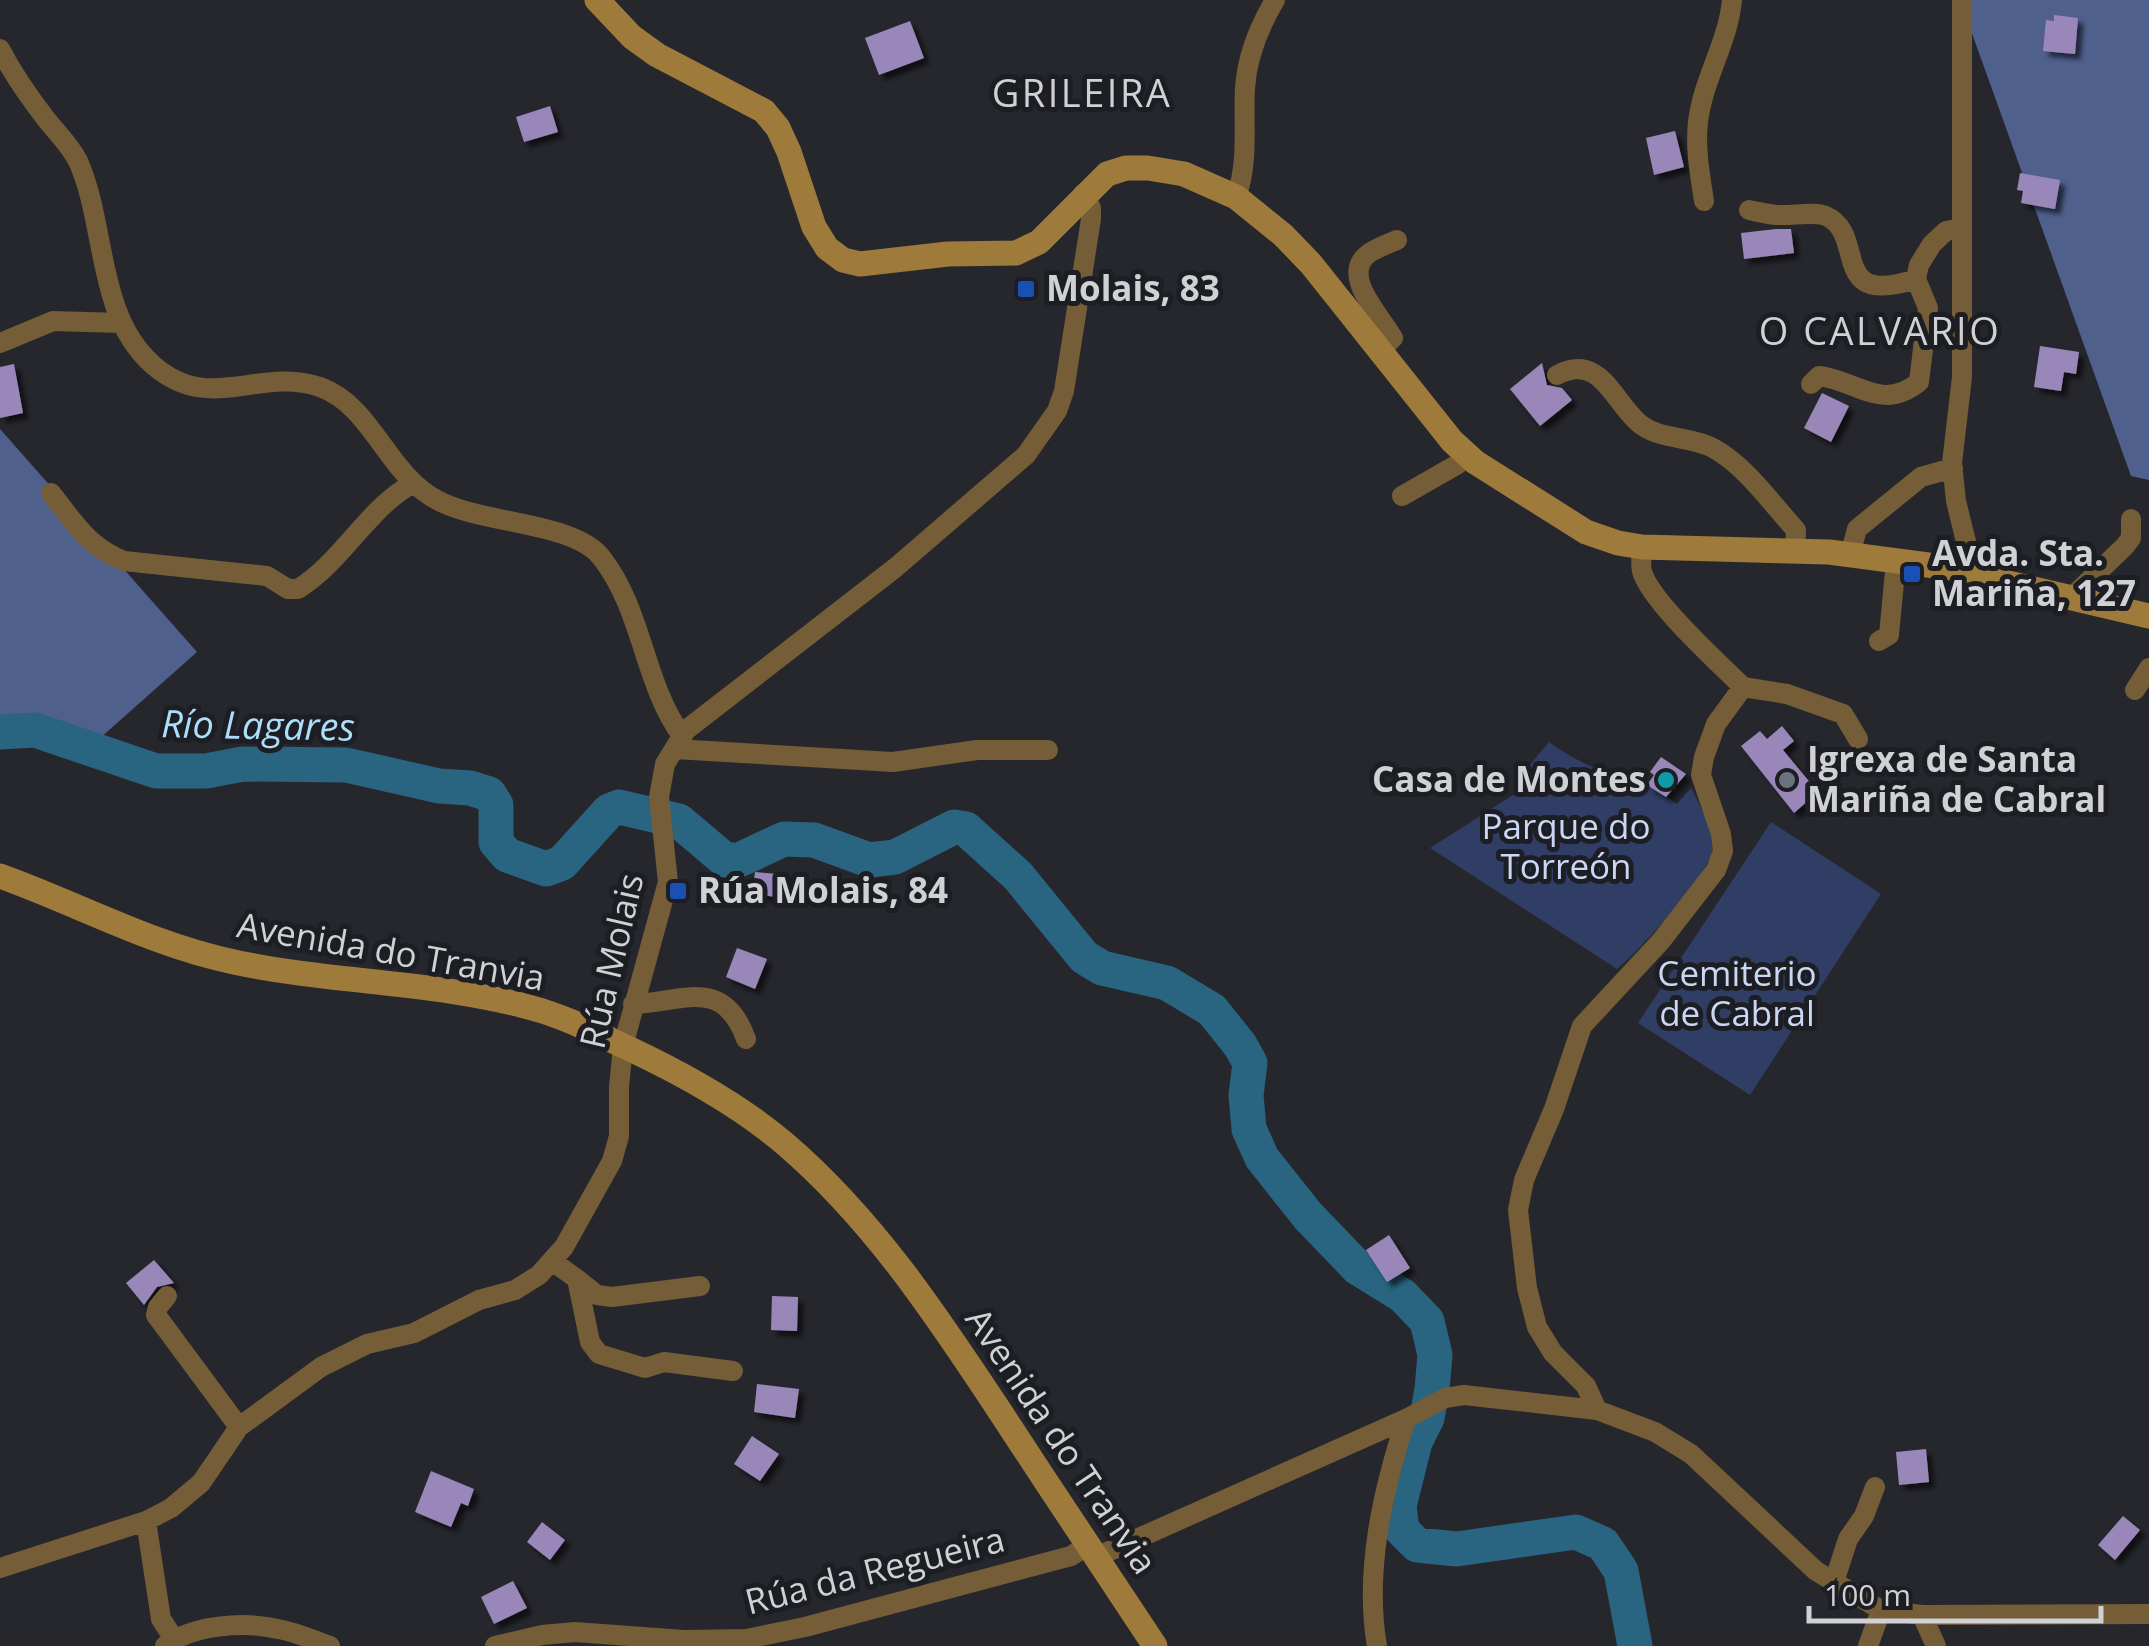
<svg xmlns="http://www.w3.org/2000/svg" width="2149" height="1646" font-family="'Open Sans',sans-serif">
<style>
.green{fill:#303d65}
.forest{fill:#50608d}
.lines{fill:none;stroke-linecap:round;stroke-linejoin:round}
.river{stroke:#296480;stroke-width:35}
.building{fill:#9a87b9;filter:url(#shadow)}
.minor{stroke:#745d37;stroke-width:20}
.secondary{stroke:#9f7b3b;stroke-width:25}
.transit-dot{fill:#1a4fb4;stroke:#1c1e23;stroke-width:4}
.culture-dot{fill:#0f9aa8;stroke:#1c1e23;stroke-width:4}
.worship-dot{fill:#6b7280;stroke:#1c1e23;stroke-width:4}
.labels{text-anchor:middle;stroke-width:10;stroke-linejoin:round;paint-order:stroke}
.poi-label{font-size:35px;font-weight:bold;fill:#d0d1d5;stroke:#1c1e23;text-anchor:start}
.park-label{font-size:35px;fill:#cbd6f3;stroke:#1c1e23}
.street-label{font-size:35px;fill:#d0d1d5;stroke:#1c1e23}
.neighbourhood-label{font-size:38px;letter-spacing:2.5px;fill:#d0d1d5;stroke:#1c1e23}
.water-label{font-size:38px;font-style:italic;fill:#addef9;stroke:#1c1e23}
</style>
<defs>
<filter id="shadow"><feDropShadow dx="5.5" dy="5.5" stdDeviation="2.5" flood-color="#0009"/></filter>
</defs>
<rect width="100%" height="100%" fill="#26272d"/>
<path class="green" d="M 1549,742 C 1575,762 1611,776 1643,783 C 1654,785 1667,797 1677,804 L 1691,788 C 1700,806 1712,825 1713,846 C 1713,872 1639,951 1617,969 L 1430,848 L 1524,788 L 1518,779 Z
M 1771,822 L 1881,894 L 1750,1095 L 1638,1023 Z"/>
<path class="forest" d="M 1960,0 L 2149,0 L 2149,480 L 2131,476 Z
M 0,429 L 197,652 L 90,747 L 0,738 Z"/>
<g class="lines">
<path class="river" d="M 0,732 L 35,730 L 156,771 L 206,771 L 243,764 L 346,765 L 439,786 L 470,788 L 489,794 L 496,805 L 496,842 L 507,855 L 546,869 L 562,863 L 609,811 L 619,807 L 679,821 L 725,860 L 739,860 L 784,839 L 814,840 L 869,860 L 895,857 L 954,827 L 966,829 L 1018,876 L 1084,957 L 1102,968 L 1167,983 L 1212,1010 L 1240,1045 L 1250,1063 L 1246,1095 L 1249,1129 L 1262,1158 L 1308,1216 L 1358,1268 L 1403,1296 L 1427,1321 L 1435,1355 L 1432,1389 L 1427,1418 L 1415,1442 L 1399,1506 L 1402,1530 L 1417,1545 L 1457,1549 L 1576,1532 L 1603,1544 L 1621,1571 L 1635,1646"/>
</g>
<path class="building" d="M 2054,15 L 2078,18 L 2075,54 L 2043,51 L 2046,20 L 2054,21 Z
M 910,21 L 924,58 L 879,75 L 865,38 Z
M 550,106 L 558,132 L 524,142 L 516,117 Z
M 1675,131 L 1684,167 L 1654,175 L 1646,138 Z
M 2020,173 L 2060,180 L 2055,209 L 2021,203 L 2023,191 L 2017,190 Z
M 1776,229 L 1791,229 L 1794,253 L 1744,259 L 1741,233 Z
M 2040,346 L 2079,352 L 2076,374 L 2064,372 L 2061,391 L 2034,387 Z
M 1542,363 L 1547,385 L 1562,388 L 1572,400 L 1540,426 L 1510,389 Z
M 14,364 L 23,413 L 0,418 L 0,367 Z
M 1822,393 L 1849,406 L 1831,442 L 1804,428 Z
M 1782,726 L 1794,741 L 1783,750 L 1818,792 L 1794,813 L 1741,746 L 1760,731 L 1767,739 Z
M 1661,757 L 1686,774 L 1666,797 L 1647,785 L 1654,775 L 1650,772 Z
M 755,872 L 788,875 L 785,898 L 752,894 Z
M 737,948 L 767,959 L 755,989 L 726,977 Z
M 1389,1235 L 1410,1268 L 1387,1282 L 1366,1250 Z
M 154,1260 L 174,1283 L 157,1287 L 144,1305 L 126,1283 Z
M 772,1296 L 798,1297 L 797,1331 L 771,1330 Z
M 757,1384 L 799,1389 L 795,1418 L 754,1412 Z
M 752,1436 L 779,1454 L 760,1481 L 734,1464 Z
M 1926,1449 L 1929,1482 L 1899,1485 L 1896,1452 Z
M 431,1471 L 474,1489 L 468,1506 L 461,1503 L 451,1527 L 415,1512 Z
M 2123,1516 L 2140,1530 L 2115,1560 L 2098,1545 Z
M 542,1522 L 565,1540 L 550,1560 L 527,1542 Z
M 513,1581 L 527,1608 L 494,1624 L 481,1597 Z"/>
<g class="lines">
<path class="minor" d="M 1962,0 L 1962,377 L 1952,463 L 1956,501 L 1968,550 L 1966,570
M 0,49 C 13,74 29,97 46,119 C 57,133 70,145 78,161 C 107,226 96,315 153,365 C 210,415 259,366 320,387 C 373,406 387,475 439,501 C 483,524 573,522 601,557 C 643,610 643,682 682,736
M 1236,197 C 1249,163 1243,124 1245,88 C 1247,56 1259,27 1275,0
M 1704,201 C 1700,175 1695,148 1698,122 C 1703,79 1728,43 1732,0
M 1749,210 C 1759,212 1769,215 1779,215 C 1793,216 1813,211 1826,216 C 1868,235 1827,308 1916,279
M 0,343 L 53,321 L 121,323
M 1382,349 L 1393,338 C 1381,316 1340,276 1368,254 C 1376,248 1388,244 1397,240
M 1557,375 C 1601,352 1613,402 1640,424 C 1660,440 1691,436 1713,448 C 1746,466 1771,503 1796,530 L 1795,550
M 1811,384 L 1819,376 C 1858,381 1882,412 1919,382 L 1928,308 L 1916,279 L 1919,265 L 1932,244 L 1946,231 L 1961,228
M 51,493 C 75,523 87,546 124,561 L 267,576 L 288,589 L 298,589 C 342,562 368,508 412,484
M 1402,496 L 1458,464 L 1467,455
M 1850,555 L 1857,529 L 1921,477 L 1953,468
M 2071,598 L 2125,546 L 2131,538 L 2131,519
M 1879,641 L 1889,635 L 1896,561
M 1743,687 L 1787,694 L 1843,714 L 1858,739
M 2135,690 L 2149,668
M 675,749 L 893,762 L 977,750 L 1048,750
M 633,1004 C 680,1003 723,975 746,1039
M 552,1261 L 577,1279 L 590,1342 L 599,1354 L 645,1368 L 664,1362 L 733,1371
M 577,1279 L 597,1295 L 612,1297 L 700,1286
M 167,1296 L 158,1307 L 156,1315 L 239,1427
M 1597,1410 L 1586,1386 L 1553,1353 L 1537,1327 L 1527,1288 L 1518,1210 L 1524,1180 L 1554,1109 L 1582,1026 L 1661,941 L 1716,870 L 1723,851 L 1721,834 L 1701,775 L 1704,757 L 1716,724 L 1743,687 C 1720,664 1649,600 1642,571 C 1640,564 1642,554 1642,547
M 146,1521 L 161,1619 L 174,1639
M 1096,1557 L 1406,1419 L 1445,1398 L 1464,1395 L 1597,1410 L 1655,1432 L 1691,1454 L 1816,1571 L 1881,1610 L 1922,1615 L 2149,1614
M 0,1568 L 146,1521 L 171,1508 L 201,1483 L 239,1427 L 321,1367 L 367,1344 L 414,1333 L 479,1300 L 515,1290 L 539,1275 L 564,1247 L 612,1161 L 619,1136 L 619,1087 L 623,1046 L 668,882 L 659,797 L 665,764 L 686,730 L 895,568 L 1026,455 L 1057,411 L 1064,391 L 1091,219 L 1091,208 L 1083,194
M 1834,1582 L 1848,1539 L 1864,1516 L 1875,1487
M 1922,1615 L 1936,1646
M 165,1646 C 192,1625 244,1621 278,1629 C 296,1632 313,1640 330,1646
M 495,1646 L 542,1635 L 575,1632 L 684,1640 L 746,1639 L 805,1627 L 1071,1556 L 1088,1545
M 1377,1646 C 1364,1571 1383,1490 1406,1419
M 1868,1646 L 1881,1610"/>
<path class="secondary" d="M 597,0 L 632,37 L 657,55 L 764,111 L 778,128 L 789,152 L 814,227 L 827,248 L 843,260 L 860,264 L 948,254 L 1016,253 L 1039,242 L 1107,174 L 1126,168 L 1148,168 L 1184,174 L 1236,197 L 1283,235 L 1311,264 L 1452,441 L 1475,462 L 1586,532 L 1618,543 L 1642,547 L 1829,552 L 1966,570 L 2008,583 L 2149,616
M 0,876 C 78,904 152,945 234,962 C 332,983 435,981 532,1008 C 566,1017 598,1034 630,1049 C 683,1074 739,1105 784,1143 C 873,1219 937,1316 1001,1413 C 1052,1491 1104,1569 1155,1646"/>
</g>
<g class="transit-dot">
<rect x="1016" y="279" width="20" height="20" rx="5"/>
<rect x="1902" y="564" width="20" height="20" rx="5"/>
<rect x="668" y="881" width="20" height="20" rx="5"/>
</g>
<circle class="culture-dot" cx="1666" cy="780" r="10"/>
<circle class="worship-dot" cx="1787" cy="780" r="10"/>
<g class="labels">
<g class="poi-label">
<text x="1046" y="301">Molais, 83</text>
<text x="1932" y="566">Avda. Sta.<tspan x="1932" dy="40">Mariña, 127</tspan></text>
<text x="1807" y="772">Igrexa de Santa<tspan x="1807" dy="40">Mariña de Cabral</tspan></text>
<text x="1646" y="792" text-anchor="end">Casa de Montes</text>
<text x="698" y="903">Rúa Molais, 84</text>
</g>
<g class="park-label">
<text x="1566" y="839">Parque do<tspan x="1566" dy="40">Torreón</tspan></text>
<text x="1737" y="986">Cemiterio<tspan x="1737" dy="40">de Cabral</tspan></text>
</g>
<g class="street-label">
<text transform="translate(391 952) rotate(10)" y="12">Avenida do Tranvia</text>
<text transform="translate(612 961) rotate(-77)" y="12">Rúa Molais</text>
<text transform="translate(1061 1441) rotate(56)" y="12">Avenida do Tranvia</text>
<text transform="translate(875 1571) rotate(-14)" y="12">Rúa da Regueira</text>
</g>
<g class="neighbourhood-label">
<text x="1082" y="107">GRILEIRA</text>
<text x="1880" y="345">O CALVARIO</text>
</g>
<g class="water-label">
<text transform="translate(258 726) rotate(1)" y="13">Río Lagares</text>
</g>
</g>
<path d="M1809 1606v15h292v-15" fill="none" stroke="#d0d1d5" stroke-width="5"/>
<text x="1824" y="1606" font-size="30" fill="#d0d1d5" stroke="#1c1e23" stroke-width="8" paint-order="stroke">100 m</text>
</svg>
